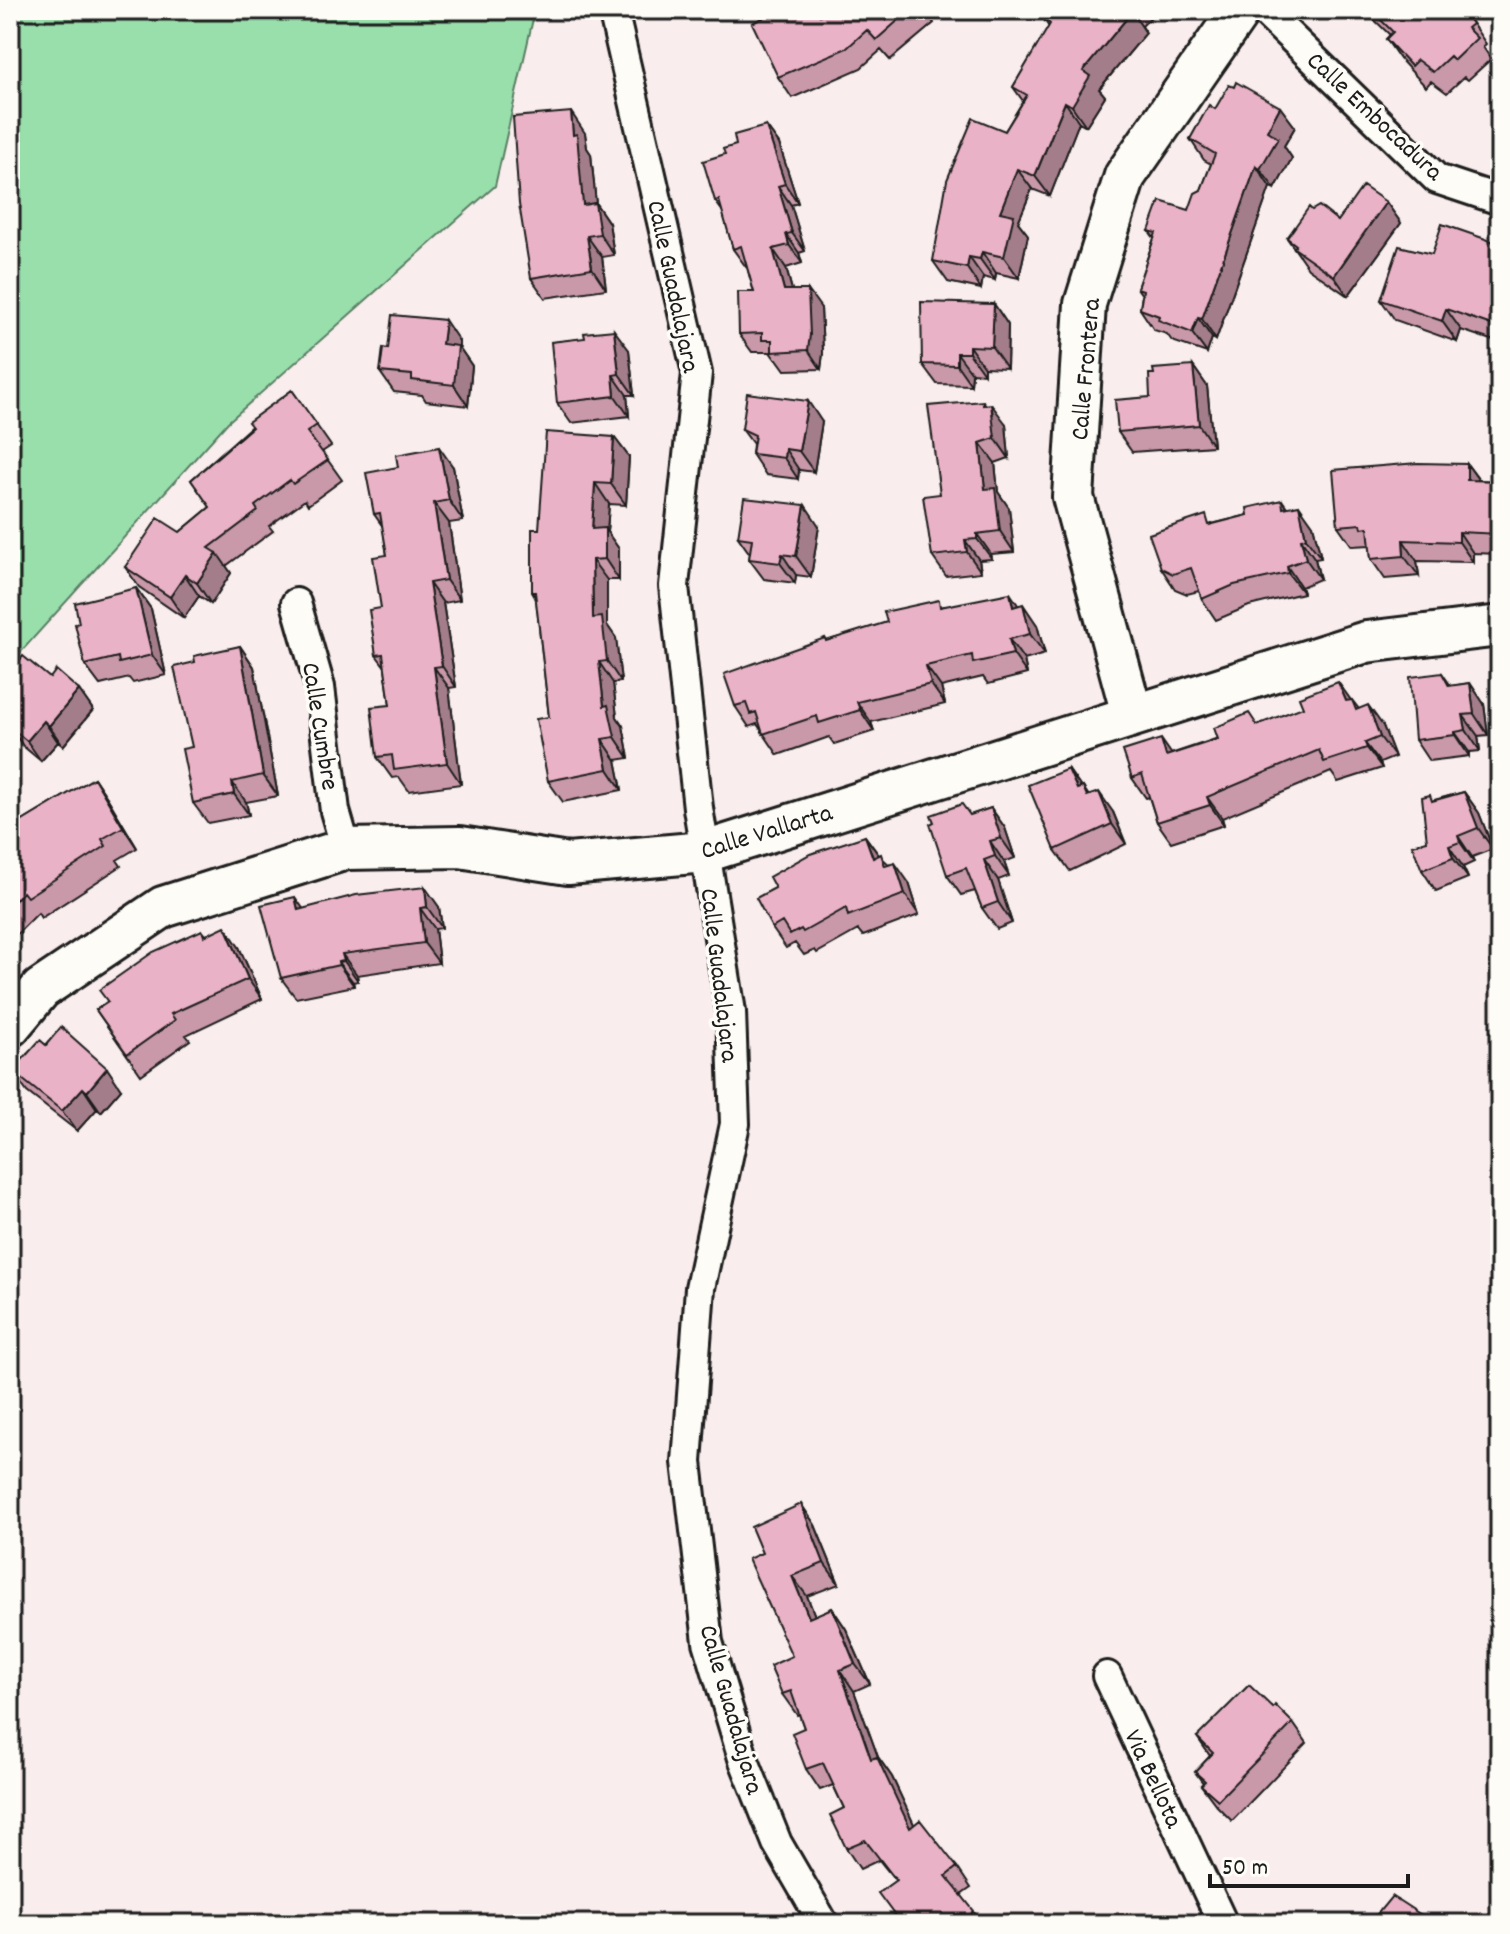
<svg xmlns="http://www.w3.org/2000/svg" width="1510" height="1934" font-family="Dekko,sans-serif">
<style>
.green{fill:#99dfac;stroke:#5a7e64;stroke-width:2}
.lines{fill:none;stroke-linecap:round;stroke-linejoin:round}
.street-casing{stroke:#1c1c1c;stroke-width:34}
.secondary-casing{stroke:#1c1c1c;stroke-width:46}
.street{stroke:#fdfcf7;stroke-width:28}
.secondary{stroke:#fdfcf7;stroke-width:40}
.wall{fill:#c999aa;stroke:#1c1c1c;stroke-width:2}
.shaded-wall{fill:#a47d8b;stroke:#1c1c1c;stroke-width:2}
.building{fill:#eab2c6;stroke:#1c1c1c;stroke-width:2}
.labels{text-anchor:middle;stroke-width:7;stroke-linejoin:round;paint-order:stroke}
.street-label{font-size:26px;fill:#1c1c1c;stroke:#fdfcf7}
</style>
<rect width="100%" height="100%" fill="#f9eded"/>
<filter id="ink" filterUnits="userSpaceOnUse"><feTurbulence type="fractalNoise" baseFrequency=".0125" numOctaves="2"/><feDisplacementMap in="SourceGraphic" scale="16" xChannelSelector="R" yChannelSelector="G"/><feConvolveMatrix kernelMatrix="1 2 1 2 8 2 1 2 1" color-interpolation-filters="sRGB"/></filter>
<g filter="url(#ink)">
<path class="green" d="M 10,10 L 535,10 L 495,186 L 228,422 L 10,664 Z"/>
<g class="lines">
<g class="street-casing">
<path id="street" d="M 613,10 L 697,373 L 674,586 L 698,808 L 731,1012 L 735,1124 L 700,1288 L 687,1462 L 708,1642 L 743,1758 L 777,1843 L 824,1924
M 1263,10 L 1437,179 L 1500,200
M 296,603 L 320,687 L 335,811 L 346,849
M 1107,1676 L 1223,1924"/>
</g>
<g class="secondary-casing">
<path id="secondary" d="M 1132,714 L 1073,497 L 1085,304 L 1125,176 L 1240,10
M 10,1026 L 41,989 L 163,907 L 346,849 L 460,847 L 568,864 L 705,852 L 1366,642 L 1500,626"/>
</g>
<use href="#street" class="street"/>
<use href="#secondary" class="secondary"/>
</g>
<path class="wall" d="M 825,10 L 930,10 L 927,13 L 934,23 L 890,60 L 881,50 L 861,68 L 792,98 L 778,77 Z
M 1048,10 L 1158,10 L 1142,26 L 1146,33 L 1099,89 L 1105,96 L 1086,126 L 1079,122 L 1050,196 L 1032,189 L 1018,222 L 1028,235 L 1019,278 L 996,273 L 995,280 L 983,277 L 981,289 L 948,282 L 933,261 L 1005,131 L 1023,101 L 1013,87 L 1049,27 L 1042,17 Z
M 1364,10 L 1463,10 L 1486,44 L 1483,47 L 1491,59 L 1468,80 L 1464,77 L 1447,93 L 1431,81 L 1426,87 L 1400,59 L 1386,39 L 1390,35 Z
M 1280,107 L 1295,127 L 1284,146 L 1292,158 L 1275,189 L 1270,187 L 1216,340 L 1212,338 L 1207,353 L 1172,341 L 1167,334 L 1154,330 L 1140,309 L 1142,295 L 1137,288 L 1154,238 L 1149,231 L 1189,210 L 1201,190 L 1211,164 L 1204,160 L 1190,139 L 1215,109 Z
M 766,126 L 779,144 L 798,203 L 791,205 L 805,251 L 799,253 L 802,263 L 786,268 L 792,290 L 821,308 L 823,353 L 821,369 L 785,370 L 777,359 L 775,359 L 770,352 L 752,352 L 739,334 L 754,292 L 747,267 L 746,267 L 733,249 L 723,212 L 715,201 L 725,154 L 736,145 Z
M 585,133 L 587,148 L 591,154 L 596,204 L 609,223 L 614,255 L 602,257 L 606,289 L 545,298 L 531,278 Z
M 1386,202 L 1401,223 L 1348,296 L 1308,268 L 1287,238 L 1312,210 L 1338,221 Z
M 1500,244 L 1500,343 L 1461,330 L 1457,342 L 1395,320 L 1381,300 L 1432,254 Z
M 994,304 L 1008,325 L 1007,368 L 984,367 L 984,374 L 972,373 L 971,385 L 937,384 L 922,364 Z
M 585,338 L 629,350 L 634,395 L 627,395 L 629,416 L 571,423 L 557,403 Z
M 459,341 L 459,347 L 472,366 L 468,406 L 426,401 L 422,395 L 394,392 L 380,372 L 388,349 Z
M 1193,366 L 1207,386 L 1213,446 L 1132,452 L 1118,432 L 1150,397 Z
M 292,390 L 331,446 L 322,452 L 342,480 L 308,505 L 305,500 L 269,526 L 273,531 L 226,566 L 231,573 L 211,604 L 199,596 L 184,618 L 139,587 L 125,567 L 180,532 L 210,507 L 191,480 Z
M 985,404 L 1006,424 L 1009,458 L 995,463 L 998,492 L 1009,508 L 1014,552 L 991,554 L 992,559 L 979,560 L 981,572 L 946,576 L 932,556 L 940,494 Z
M 822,422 L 814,472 L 799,470 L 798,479 L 766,475 L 752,454 L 753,444 L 742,429 Z
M 614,437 L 629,457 L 626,505 L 609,504 L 607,532 L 619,549 L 619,580 L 607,580 L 607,625 L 616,638 L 621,682 L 613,683 L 617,717 L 623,726 L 629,758 L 616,760 L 622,790 L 563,802 L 548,781 L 549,717 L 536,599 L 532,592 Z
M 1467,464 L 1479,480 L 1500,481 L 1500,554 L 1473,553 L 1473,562 L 1417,561 L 1419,576 L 1385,579 L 1371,559 L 1370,545 L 1352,546 L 1338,526 Z
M 453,467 L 463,521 L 449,523 L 460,600 L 443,603 L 456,687 L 449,688 L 461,784 L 409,791 L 399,777 L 392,778 L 377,757 L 390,705 L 385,667 L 376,655 L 387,555 L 383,527 L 374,514 Z
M 1282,500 L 1287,507 L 1313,525 L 1321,558 L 1315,559 L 1320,579 L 1301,587 L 1303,593 L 1249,606 L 1216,620 L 1202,599 L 1199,591 L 1187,594 L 1175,589 L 1161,568 L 1212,524 L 1248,515 Z
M 819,526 L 811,577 L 796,575 L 795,583 L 764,579 L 749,559 L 750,554 L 738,537 Z
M 136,588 L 151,609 L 166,675 L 133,683 L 129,678 L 100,685 L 85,665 L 79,623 Z
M 943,606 L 1019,606 L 1037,625 L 1045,654 L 1024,660 L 1027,674 L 988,684 L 983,677 L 941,687 L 945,704 L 871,722 L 874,731 L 834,744 L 829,737 L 778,755 L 757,724 L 749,727 L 735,706 L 825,638 L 827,641 Z
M 240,646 L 254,667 L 278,796 L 246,802 L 249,815 L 208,823 L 193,803 L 192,747 L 195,662 Z
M 10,672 L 50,678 L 79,690 L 93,710 L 63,746 L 58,742 L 41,761 L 23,746 L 10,727 Z
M 1442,673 L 1451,686 L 1470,683 L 1484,704 L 1488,735 L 1478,736 L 1480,751 L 1469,752 L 1469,756 L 1429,761 L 1415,740 Z
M 1352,700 L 1359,709 L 1383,726 L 1395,757 L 1380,763 L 1382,768 L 1338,782 L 1331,772 L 1222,818 L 1224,825 L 1171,842 L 1157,822 L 1149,797 L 1146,798 L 1132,778 L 1171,754 L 1257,725 Z
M 1068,769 L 1081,788 L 1083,787 L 1089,796 L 1113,812 L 1126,844 L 1070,871 L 1055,850 Z
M 94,778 L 108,799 L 137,848 L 117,860 L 121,866 L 41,918 L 38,913 L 10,941 L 10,825 L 16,825 Z
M 1464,792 L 1479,813 L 1493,849 L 1472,857 L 1474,862 L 1463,867 L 1468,878 L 1436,891 L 1422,870 L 1434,800 Z
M 991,808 L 1005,828 L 1015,858 L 1004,862 L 1009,876 L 998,880 L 1012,923 L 997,929 L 982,908 L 975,891 L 961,895 L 947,875 L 970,815 Z
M 865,836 L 879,855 L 909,883 L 919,915 L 863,936 L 858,930 L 817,953 L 815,950 L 804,955 L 795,943 L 786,948 L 772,928 L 775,888 Z
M 439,907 L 442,928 L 435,929 L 439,963 L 357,975 L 358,981 L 353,982 L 354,986 L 296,998 L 281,978 L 303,909 Z
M 202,930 L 206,935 L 239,947 L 262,999 L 186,1035 L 190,1040 L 141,1075 L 96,1010 Z
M 46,1045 L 121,1089 L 101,1112 L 97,1109 L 77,1131 L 27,1092 L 12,1071 Z
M 801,1504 L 815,1525 L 839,1584 L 807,1596 L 815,1616 L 832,1608 L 846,1629 L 870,1684 L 854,1691 L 878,1757 L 892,1777 L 914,1825 L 957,1867 L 971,1888 L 961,1895 L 983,1924 L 900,1924 L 895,1880 L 879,1860 L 860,1869 L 846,1848 L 844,1808 L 833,1785 L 820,1790 L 806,1769 L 804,1728 L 799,1714 L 797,1715 L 782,1694 L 792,1656 L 762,1553 Z
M 1273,1708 L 1293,1723 L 1307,1743 L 1232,1821 L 1216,1805 L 1201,1785 L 1203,1783 L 1195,1772 L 1210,1756 L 1197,1737 Z"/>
<path class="shaded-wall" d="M 1132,12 L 1146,33 L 1099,89 L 1105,96 L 1086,126 L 1072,106 L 1083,71 Z
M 1065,102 L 1079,122 L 1050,196 L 1035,176 Z
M 1280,107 L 1295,127 L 1284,146 L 1292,158 L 1275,189 L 1260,169 L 1267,131 Z
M 571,112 L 585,133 L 587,148 L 591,154 L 596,204 L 609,223 L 614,255 L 600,234 L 583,205 L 573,135 Z
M 766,126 L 779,144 L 798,203 L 785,184 Z
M 1256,166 L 1270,187 L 1216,340 L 1202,319 Z
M 1017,169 L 1032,189 L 1018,222 L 1028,235 L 1019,278 L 1004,257 L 1000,212 Z
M 778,186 L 791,205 L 805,251 L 792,233 Z
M 1386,202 L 1401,223 L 1348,296 L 1334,276 Z
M 786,234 L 799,253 L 802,263 L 789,245 Z
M 587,236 L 602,257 L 606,289 L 592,268 Z
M 773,249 L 786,268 L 797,309 L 784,290 Z
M 982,252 L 996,273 L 995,280 L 980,259 Z
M 969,257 L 983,277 L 981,289 L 967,268 Z
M 808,290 L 821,308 L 823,353 L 821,369 L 808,350 Z
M 994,304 L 1008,325 L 1007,368 L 992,347 Z
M 1446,309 L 1461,330 L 1457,342 L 1442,321 Z
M 1198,318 L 1212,338 L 1207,353 L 1192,333 Z
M 445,320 L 459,341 L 459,347 L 472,366 L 468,406 L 454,385 L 442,344 Z
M 614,330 L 629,350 L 634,395 L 619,374 Z
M 969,346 L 984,367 L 984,374 L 969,353 Z
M 957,353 L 972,373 L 971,385 L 957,365 Z
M 1193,366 L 1207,386 L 1213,446 L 1199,425 Z
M 613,375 L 627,395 L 629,416 L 615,396 Z
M 808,401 L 822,422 L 814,472 L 799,451 Z
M 983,401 L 993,415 L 991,404 L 1006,424 L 1009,458 L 995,438 Z
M 614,437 L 629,457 L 626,505 L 611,484 Z
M 980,443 L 995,463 L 998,492 L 1009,508 L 1014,552 L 1000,531 L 985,489 Z
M 439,447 L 453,467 L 463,521 L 449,500 Z
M 785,449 L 799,470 L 798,479 L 784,458 Z
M 1467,464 L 1482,485 L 1467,480 Z
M 595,483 L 609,504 L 607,532 L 619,549 L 619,580 L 605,559 L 592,529 Z
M 434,503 L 449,523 L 460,600 L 446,580 Z
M 805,505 L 819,526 L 811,577 L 796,556 Z
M 1299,505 L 1313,525 L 1321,558 L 1306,538 Z
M 1459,532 L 1473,553 L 1473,562 L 1459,542 Z
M 977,534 L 991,554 L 992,559 L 977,539 Z
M 1301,539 L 1315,559 L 1320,579 L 1306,559 Z
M 965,540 L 979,560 L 981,572 L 967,552 Z
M 1403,540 L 1417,561 L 1419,576 L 1404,556 Z
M 217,553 L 231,573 L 211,604 L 197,583 Z
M 782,554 L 796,575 L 795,583 L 780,563 Z
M 592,560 L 607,580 L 607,625 L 616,638 L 621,682 L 607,661 L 593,618 Z
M 1287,566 L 1301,587 L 1303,593 L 1288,573 Z
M 185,575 L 199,596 L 184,618 L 170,597 Z
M 429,583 L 443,603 L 456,687 L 442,666 Z
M 136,588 L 151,609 L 166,675 L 152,655 Z
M 1010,593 L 1024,614 L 1013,607 Z
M 1023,604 L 1037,625 L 1045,654 L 1030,634 Z
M 1009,639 L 1024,660 L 1027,674 L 1013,654 Z
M 240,646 L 254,667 L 278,796 L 263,775 Z
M 599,662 L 613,683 L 617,717 L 623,726 L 629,758 L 615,737 L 604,706 Z
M 926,666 L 941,687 L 945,704 L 931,684 Z
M 434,667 L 449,688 L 461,784 L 447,763 Z
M 1338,682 L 1353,703 L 1346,701 Z
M 1470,683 L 1484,704 L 1488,735 L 1474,714 Z
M 79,690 L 93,710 L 63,746 L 49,726 Z
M 857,702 L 871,722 L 874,731 L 860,710 Z
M 1368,705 L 1383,726 L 1395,757 L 1380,737 Z
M 1463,715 L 1478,736 L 1480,751 L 1466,730 Z
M 44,721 L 58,742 L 41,761 L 27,741 Z
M 1455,732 L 1469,752 L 1469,756 L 1455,735 Z
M 602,739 L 616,760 L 622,790 L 608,769 Z
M 1161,739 L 1175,759 L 1166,756 Z
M 1365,743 L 1380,763 L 1382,768 L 1367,748 Z
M 1068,769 L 1082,789 L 1077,789 Z
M 94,778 L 108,799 L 137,848 L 123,827 Z
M 232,782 L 246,802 L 249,815 L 234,794 Z
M 1099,792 L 1113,812 L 1126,844 L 1112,824 Z
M 1464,792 L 1479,813 L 1493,849 L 1478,828 Z
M 1207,797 L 1222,818 L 1224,825 L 1210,805 Z
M 991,808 L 1005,828 L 1015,858 L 1001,838 Z
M 865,836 L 880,857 L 873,858 Z
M 1458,836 L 1472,857 L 1474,862 L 1460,842 Z
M 990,841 L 1004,862 L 1009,876 L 995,856 Z
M 1449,846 L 1463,867 L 1468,878 L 1453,858 Z
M 984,860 L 998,880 L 1012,923 L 998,902 Z
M 895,863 L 909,883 L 919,915 L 905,894 Z
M 425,887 L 439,907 L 442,928 L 427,907 Z
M 295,897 L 309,917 L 298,910 Z
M 420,908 L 435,929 L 439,963 L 424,943 Z
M 225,926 L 239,947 L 262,999 L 248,979 Z
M 342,954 L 357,975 L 358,981 L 344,961 Z
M 338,962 L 353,982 L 354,986 L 339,965 Z
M 107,1068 L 121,1089 L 101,1112 L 87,1092 Z
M 83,1088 L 97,1109 L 77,1131 L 62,1111 Z
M 801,1504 L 815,1525 L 839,1584 L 824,1563 Z
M 792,1576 L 807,1596 L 824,1639 L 809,1618 Z
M 832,1608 L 846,1629 L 870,1684 L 855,1664 Z
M 840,1670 L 854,1691 L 878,1757 L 892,1777 L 925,1848 L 910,1828 L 871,1759 Z"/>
<path class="building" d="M 767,10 L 818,10 L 820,15 L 825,10 L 910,10 L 876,40 L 867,30 L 847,48 L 778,77 L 752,23 L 763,18 L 761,14 Z
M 1048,10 L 1129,10 L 1132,12 L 1083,71 L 1090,76 L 1072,106 L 1065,102 L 1035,176 L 1017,169 L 1000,212 L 1014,215 L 1004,257 L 982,252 L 980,259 L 969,257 L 967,268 L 933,261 L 947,180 L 973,118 L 1005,131 L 1027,95 L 1013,87 L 1050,24 L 1042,17 Z
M 1371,10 L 1463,10 L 1472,24 L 1467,28 L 1477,38 L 1454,60 L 1450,56 L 1433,72 L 1417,60 L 1411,66 L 1386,39 L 1393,32 Z
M 1236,82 L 1280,107 L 1267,131 L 1278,138 L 1260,169 L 1256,166 L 1202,319 L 1198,318 L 1192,333 L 1158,320 L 1159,316 L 1140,309 L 1143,290 L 1137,288 L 1156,233 L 1149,231 L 1160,201 L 1189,210 L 1195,193 L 1201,190 L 1215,154 L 1190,139 L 1209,105 L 1215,109 L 1229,85 L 1234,87 Z
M 571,112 L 573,135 L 577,134 L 583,205 L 595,203 L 600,234 L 587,236 L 592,268 L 531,278 L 519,204 L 513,117 Z
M 766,126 L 785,184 L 778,186 L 792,233 L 786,234 L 789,245 L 773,249 L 784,290 L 808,290 L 810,335 L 808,350 L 772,352 L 772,340 L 762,340 L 762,333 L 739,334 L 738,292 L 754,292 L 741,246 L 733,249 L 719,200 L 715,201 L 703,161 L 725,154 L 723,149 L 736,145 L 734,135 Z
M 1363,186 L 1386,202 L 1334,276 L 1294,248 L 1296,245 L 1287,238 L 1309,207 L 1312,210 L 1319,206 L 1338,221 Z
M 1442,224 L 1500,244 L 1500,328 L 1446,309 L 1442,321 L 1381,300 L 1399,246 L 1432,254 Z
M 921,302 L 994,304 L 992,347 L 969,346 L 969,353 L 957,353 L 957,365 L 922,364 Z
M 392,315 L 445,320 L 442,344 L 458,346 L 454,385 L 412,380 L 412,375 L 380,372 L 383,348 L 388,349 Z
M 614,330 L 619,374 L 613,375 L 615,396 L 557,403 L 551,342 L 585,338 L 584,333 Z
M 1193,366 L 1199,425 L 1118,432 L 1115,400 L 1150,397 L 1149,374 L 1154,374 L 1153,369 Z
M 292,390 L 317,425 L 307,432 L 328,460 L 293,484 L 290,480 L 255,506 L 258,511 L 209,548 L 217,553 L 197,583 L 185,575 L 170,597 L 125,567 L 158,518 L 180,532 L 210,507 L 191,480 L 252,427 L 248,422 Z
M 747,393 L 808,401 L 799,451 L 785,449 L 784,458 L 752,454 L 755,435 L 742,429 Z
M 983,401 L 983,405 L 991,404 L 995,438 L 980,443 L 985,489 L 995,488 L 1000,531 L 977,534 L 977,539 L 965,540 L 967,552 L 932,556 L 923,496 L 940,494 L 928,406 Z
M 546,432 L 614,437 L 611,484 L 595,483 L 592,529 L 605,528 L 605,559 L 592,560 L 593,618 L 602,617 L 607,661 L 599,662 L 604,706 L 608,705 L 615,737 L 602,739 L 608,769 L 548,781 L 536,719 L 549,717 L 535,592 L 532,592 L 532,529 L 539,529 Z
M 439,447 L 449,500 L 434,503 L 446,580 L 429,583 L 442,666 L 434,667 L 447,763 L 394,770 L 392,755 L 377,757 L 371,707 L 390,705 L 383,654 L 376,655 L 369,610 L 381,608 L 373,557 L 387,555 L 380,513 L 374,514 L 366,473 L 398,467 L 396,455 Z
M 1418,463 L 1467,464 L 1467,480 L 1500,481 L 1500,534 L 1459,532 L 1459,542 L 1403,540 L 1404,556 L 1371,559 L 1368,527 L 1362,528 L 1361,524 L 1338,526 L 1333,470 Z
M 744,498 L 805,505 L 796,556 L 782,554 L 780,563 L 749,559 L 752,539 L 738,537 Z
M 1282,500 L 1283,508 L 1299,505 L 1306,538 L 1301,539 L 1306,559 L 1287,566 L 1288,573 L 1234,585 L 1202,599 L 1191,568 L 1173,574 L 1161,568 L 1149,534 L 1206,515 L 1209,525 L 1248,515 L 1247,508 Z
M 136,588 L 152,655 L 119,663 L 118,657 L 85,665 L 75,624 L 79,623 L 75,603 Z
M 1010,593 L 1013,607 L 1023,604 L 1030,634 L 1009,639 L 1013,654 L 973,663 L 972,655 L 926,666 L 931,684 L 857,702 L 860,710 L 819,723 L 817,716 L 763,734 L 756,712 L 750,714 L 746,703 L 735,706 L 724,674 L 825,638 L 826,641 L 887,622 L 884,612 L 939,600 L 940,607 Z
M 240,646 L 263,775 L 232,782 L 234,794 L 193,803 L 182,749 L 192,747 L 174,667 L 195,662 L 194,656 Z
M 23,656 L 50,678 L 56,670 L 79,690 L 49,726 L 44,721 L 27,741 L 10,727 L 13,721 L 10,718 L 10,672 Z
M 1442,673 L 1449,686 L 1470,683 L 1474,714 L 1463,715 L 1466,730 L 1455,732 L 1455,735 L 1415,740 L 1410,677 Z
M 1338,682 L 1346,701 L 1352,700 L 1356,710 L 1368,705 L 1380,737 L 1365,743 L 1367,748 L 1324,762 L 1319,750 L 1207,797 L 1210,805 L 1157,822 L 1142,774 L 1132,778 L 1123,751 L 1161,739 L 1166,756 L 1218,739 L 1214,728 L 1249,713 L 1257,725 L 1303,707 L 1299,697 Z
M 1068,769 L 1077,789 L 1083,787 L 1087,796 L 1099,792 L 1112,824 L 1055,850 L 1028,785 Z
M 94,778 L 123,827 L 102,839 L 106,846 L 27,897 L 23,892 L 10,906 L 10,825 L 14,822 L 16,825 Z
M 1464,792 L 1478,828 L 1458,836 L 1460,842 L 1449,846 L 1453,858 L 1422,870 L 1412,845 L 1427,841 L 1422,797 L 1430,795 L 1432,801 Z
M 962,804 L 970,815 L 991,808 L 1001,838 L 990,841 L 995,856 L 984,860 L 998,902 L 982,908 L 966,868 L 947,875 L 930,824 L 934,822 L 931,815 Z
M 865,836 L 873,858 L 881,854 L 885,866 L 895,863 L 905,894 L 848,916 L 846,908 L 803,932 L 801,929 L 790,935 L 782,922 L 772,928 L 756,898 L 775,888 L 769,877 L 810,854 Z
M 425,887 L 427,907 L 420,908 L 424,943 L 342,954 L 344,961 L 338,962 L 339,965 L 281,978 L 261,905 L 295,897 L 298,910 L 356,895 Z
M 225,926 L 248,979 L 171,1014 L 175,1020 L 127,1054 L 96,1010 L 108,1002 L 99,990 L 153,952 L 202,930 L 204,936 Z
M 61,1027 L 107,1068 L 87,1092 L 83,1088 L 62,1111 L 12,1071 L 40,1040 L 46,1045 Z
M 801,1504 L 824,1563 L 792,1576 L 809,1618 L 832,1608 L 855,1664 L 840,1670 L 871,1759 L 877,1757 L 910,1828 L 920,1820 L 957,1867 L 946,1876 L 974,1911 L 971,1914 L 979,1924 L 901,1924 L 878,1893 L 896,1880 L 865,1840 L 846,1848 L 830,1815 L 844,1808 L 823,1763 L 806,1769 L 792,1733 L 804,1728 L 791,1691 L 782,1694 L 770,1666 L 792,1656 L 748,1559 L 762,1553 L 751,1527 Z
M 1249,1685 L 1273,1708 L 1275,1705 L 1293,1723 L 1218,1800 L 1201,1785 L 1205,1781 L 1195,1772 L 1213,1753 L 1197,1737 Z
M 1392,1896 L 1435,1924 L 1369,1924 Z"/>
</g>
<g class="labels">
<g class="street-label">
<text transform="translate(1376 115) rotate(43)" y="9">Calle Embocadura</text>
<text transform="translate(675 286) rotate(78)" y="9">Calle Guadalajara</text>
<text transform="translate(1084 369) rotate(-85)" y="9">Calle Frontera</text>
<text transform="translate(322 726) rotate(81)" y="9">Calle Cumbre</text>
<text transform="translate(766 830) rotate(-17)" y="9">Calle Vallarta</text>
<text transform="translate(721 975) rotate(83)" y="9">Calle Guadalajara</text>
<text transform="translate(733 1709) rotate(74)" y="9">Calle Guadalajara</text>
<text transform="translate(1155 1778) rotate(65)" y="9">Via Bellota</text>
</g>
</g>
<rect width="1510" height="1934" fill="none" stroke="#fdfcf7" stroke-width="40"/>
<rect x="20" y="20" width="1470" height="1894" fill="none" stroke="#1c1c1c" stroke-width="3" filter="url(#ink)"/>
<path d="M1210 1874v12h198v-12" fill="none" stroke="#1c1c1c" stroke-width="4"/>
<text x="1222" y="1874" font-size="24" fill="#1c1c1c" stroke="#fdfcf7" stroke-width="6" paint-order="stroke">50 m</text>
</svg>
